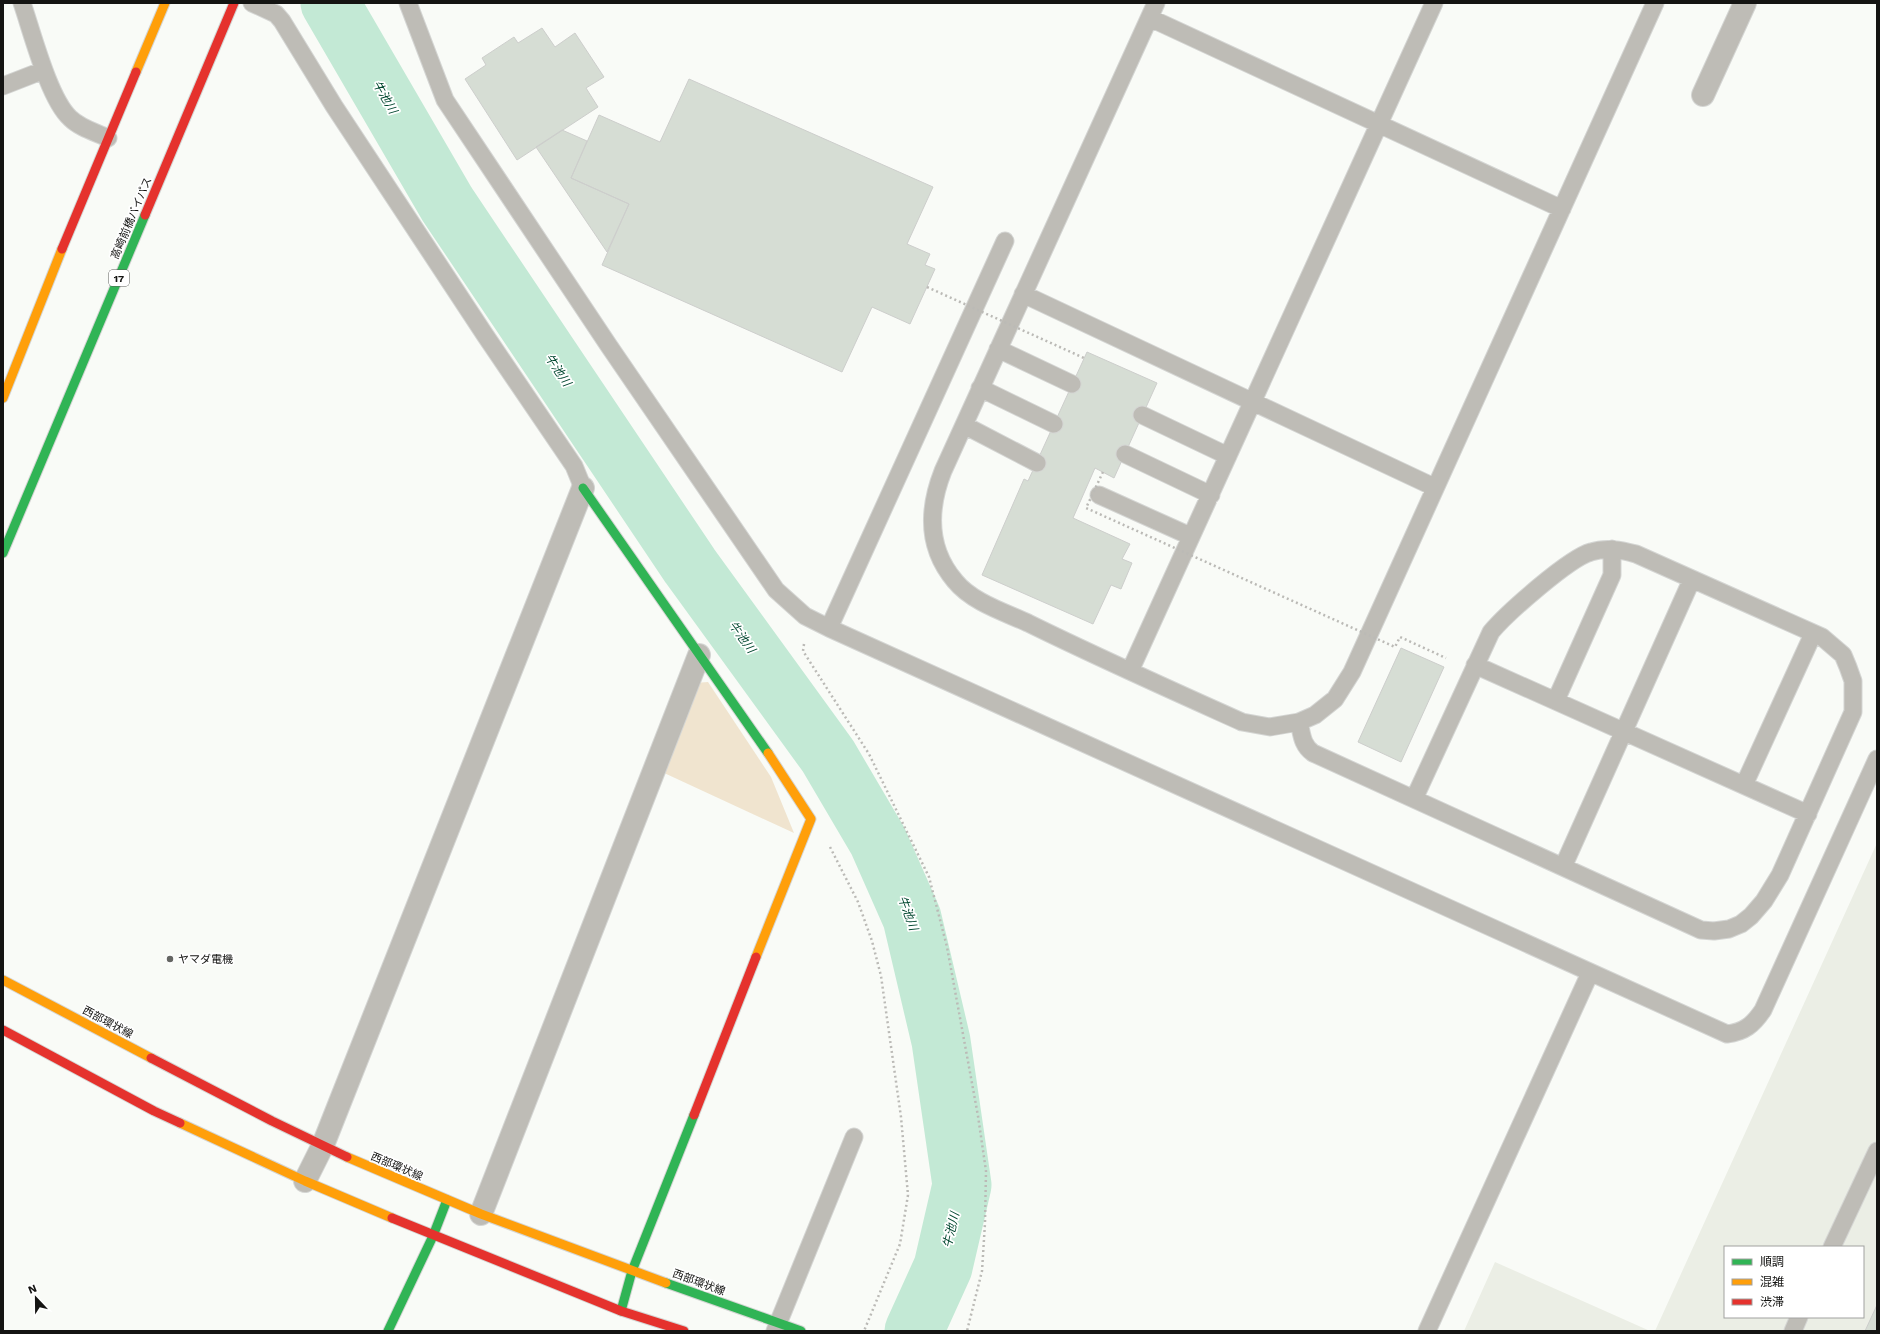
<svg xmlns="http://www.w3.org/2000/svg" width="1880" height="1334" font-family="'Work Sans','Noto Sans JP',sans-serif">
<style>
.built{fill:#ebeee5;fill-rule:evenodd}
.green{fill:#f0e4cf}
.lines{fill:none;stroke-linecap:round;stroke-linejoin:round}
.river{stroke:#c3e9d5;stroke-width:59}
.building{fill:#d6ddd4;stroke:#cdcecc}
.lane-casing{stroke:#d4d5d3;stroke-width:19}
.street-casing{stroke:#d4d5d3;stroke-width:24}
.fast-casing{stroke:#d4d5d3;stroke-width:11}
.slow-casing{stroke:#d4d5d3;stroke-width:11}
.jam-casing{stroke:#d4d5d3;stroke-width:11}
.path{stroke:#bbbab6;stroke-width:2.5;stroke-dasharray:2 3;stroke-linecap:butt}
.lane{stroke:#bebcb6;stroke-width:17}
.street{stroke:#bebcb6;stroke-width:22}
.fast{stroke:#30b455;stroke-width:9}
.slow{stroke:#ff9f0a;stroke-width:9}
.jam{stroke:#e5322d;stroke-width:9}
.path-bridge{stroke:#bbbab6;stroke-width:2.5;stroke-dasharray:2 3;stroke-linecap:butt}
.poi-dot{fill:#646562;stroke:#fff;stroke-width:1.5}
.labels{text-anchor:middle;stroke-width:3.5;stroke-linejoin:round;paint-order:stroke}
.shield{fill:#fff;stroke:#5a5a59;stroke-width:1}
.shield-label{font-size:10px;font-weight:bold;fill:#141412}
.street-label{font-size:11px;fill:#141412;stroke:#fff}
.poi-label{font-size:11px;fill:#141412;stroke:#fff;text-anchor:start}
.water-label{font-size:12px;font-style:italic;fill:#00472f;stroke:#fff}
</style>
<rect width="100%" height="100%" fill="#f9fbf7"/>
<path class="built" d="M 1877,843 L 1877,1331 L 1655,1331 ZM 1725,1247 L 1863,1247 L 1863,1317 L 1725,1317 Z
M 1495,1262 L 1650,1331 L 1464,1331 Z"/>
<path class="green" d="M 708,682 L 771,777 L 794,833 L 662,772 L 695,683 Z"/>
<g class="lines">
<path class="river" d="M 330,3 L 447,204 L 690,566 L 828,756 L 878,841 L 912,918 L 941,1041 L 962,1185 L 943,1267 L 914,1331"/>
</g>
<path class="building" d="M 542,28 L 555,47 L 575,33 L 604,77 L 586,88 L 598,107 L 517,160 L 465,79 L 486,65 L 482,58 L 514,37 L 518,43 Z
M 689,79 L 933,187 L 907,244 L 930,254 L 925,265 L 935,269 L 910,324 L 872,307 L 842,372 L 602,265 L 629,204 L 571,178 L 599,115 L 660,142 Z
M 562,130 L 587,141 L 571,178 L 629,204 L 607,252 L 536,147 Z
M 1087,352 L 1157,383 L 1114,478 L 1095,468 L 1073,518 L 1130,544 L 1122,559 L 1132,563 L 1121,589 L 1111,585 L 1093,624 L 982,575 L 1024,479 L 1028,481 Z
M 1401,648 L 1444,667 L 1401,762 L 1358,742 Z
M 1877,1305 L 1877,1331 L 1865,1331 Z"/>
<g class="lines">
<g class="lane-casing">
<path id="lane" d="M 22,3 C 32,32 49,99 70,118 C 80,128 95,132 108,138
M 252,3 L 276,14 L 282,21 L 334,106 L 485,335 L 574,466 L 583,488
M 408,3 L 445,100 L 609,346 L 776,590 L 805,616 L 829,628 L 1727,1034 C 1744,1032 1753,1025 1763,1010 L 1877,759
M 1156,3 L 943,471 C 928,509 927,548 955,581 C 972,602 1004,612 1028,623 C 1099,658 1171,690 1242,722 L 1270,727 L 1299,722 L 1315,715 L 1335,699 L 1352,672 L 1655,3
M 1150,18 L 1562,209
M 3,86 L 44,70
M 1023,294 L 1434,487
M 998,349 L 1072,384
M 980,388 L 1054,424
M 1142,415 L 1228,456
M 964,425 L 1037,463
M 1125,454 L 1211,495
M 1099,495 L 1190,536
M 829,628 L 1005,241
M 1475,665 L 1808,814
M 1130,671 L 1434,3
M 1556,700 L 1612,575 L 1612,549
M 1299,722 C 1302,735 1302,745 1313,753 L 1701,930 L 1714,931 L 1729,929 L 1741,924 L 1751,916 L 1764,901 L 1780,875 L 1853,712 L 1853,681 L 1848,667 L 1843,655 L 1822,637 L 1636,554 C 1621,550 1606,547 1591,552 C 1569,558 1507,613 1491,632 L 1414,799
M 1744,785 L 1813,634
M 1563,867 L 1692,579
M 1832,1247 L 1877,1151
M 775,1331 L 854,1137
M 1427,1331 L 1590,973
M 1793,1331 L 1799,1317"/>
</g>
<g class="street-casing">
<path id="street" d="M 1703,95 L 1745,3
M 305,1181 L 323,1145 L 583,488
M 481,1214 L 699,655"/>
</g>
<g class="fast-casing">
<path id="fast" d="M 583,488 L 768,753
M 3,553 L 145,215
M 666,1283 L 801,1331
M 621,1311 L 632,1271 L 694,1115
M 388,1331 L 433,1236 L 447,1200"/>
</g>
<g class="slow-casing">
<path id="slow" d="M 136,72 L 165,3
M 3,398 L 62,249
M 756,957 L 811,819 L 768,753
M 3,980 L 151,1058
M 180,1123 L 305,1181 L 392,1218
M 347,1157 L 481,1214 L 666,1283"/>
</g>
<g class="jam-casing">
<path id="jam" d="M 145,215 L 234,3
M 62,249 L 136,72
M 3,1030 L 154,1111 L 180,1123
M 151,1058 L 272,1121 L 347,1157
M 694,1115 L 756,957
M 392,1218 L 621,1311 L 684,1331"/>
</g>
<path class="path" d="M 804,644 L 803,651 L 869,754 L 929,877 L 947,947 L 978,1116 L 986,1171 L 985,1223 L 982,1271 L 967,1331
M 830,847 L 858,902 L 872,941 L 881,976 L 901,1117 L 908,1195 L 900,1244 L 864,1331"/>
<use href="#lane" class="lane"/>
<use href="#street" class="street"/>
<use href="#fast" class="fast"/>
<use href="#slow" class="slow"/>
<use href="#jam" class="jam"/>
<path class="path-bridge" d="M 927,287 L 1084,358
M 1103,472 L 1086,508 L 1395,647 L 1400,637 L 1446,658"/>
</g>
<circle class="poi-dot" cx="170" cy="959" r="4"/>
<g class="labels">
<rect class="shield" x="109" y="270" width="20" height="16" rx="3"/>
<g class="shield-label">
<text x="119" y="282">17</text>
</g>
<g class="street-label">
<text transform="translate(131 218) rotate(-67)" y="4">高崎前橋バイパス</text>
<text transform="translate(108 1022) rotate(28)" y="4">西部環状線</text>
<text transform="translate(397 1166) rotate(23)" y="4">西部環状線</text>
<text transform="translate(699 1282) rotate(20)" y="4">西部環状線</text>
</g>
<g class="poi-label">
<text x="178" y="963">ヤマダ電機</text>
</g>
<g class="water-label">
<text transform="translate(385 97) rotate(60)" y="4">牛池川</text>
<text transform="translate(558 370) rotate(56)" y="4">牛池川</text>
<text transform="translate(742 637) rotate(54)" y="4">牛池川</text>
<text transform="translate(908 913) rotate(70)" y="4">牛池川</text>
<text transform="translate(951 1230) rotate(-77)" y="4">牛池川</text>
</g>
</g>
<rect width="1880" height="1334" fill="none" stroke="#141412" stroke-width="8"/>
<rect x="1724" y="1246" width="140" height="72" fill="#ffffff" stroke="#a1a1a0"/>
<rect x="1732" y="1259" width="20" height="6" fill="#30b455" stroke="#a1a1a0"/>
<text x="1760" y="1266" font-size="12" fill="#141412">順調</text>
<rect x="1732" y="1279" width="20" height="6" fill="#ff9f0a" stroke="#a1a1a0"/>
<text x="1760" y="1286" font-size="12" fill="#141412">混雑</text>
<rect x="1732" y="1299" width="20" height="6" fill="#e5322d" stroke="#a1a1a0"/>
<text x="1760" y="1306" font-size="12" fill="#141412">渋滞</text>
<g transform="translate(36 1298) rotate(338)" stroke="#ffffff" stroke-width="3" paint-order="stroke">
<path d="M0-3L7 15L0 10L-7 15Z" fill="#141412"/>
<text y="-6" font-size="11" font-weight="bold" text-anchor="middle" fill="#141412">N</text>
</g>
</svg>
